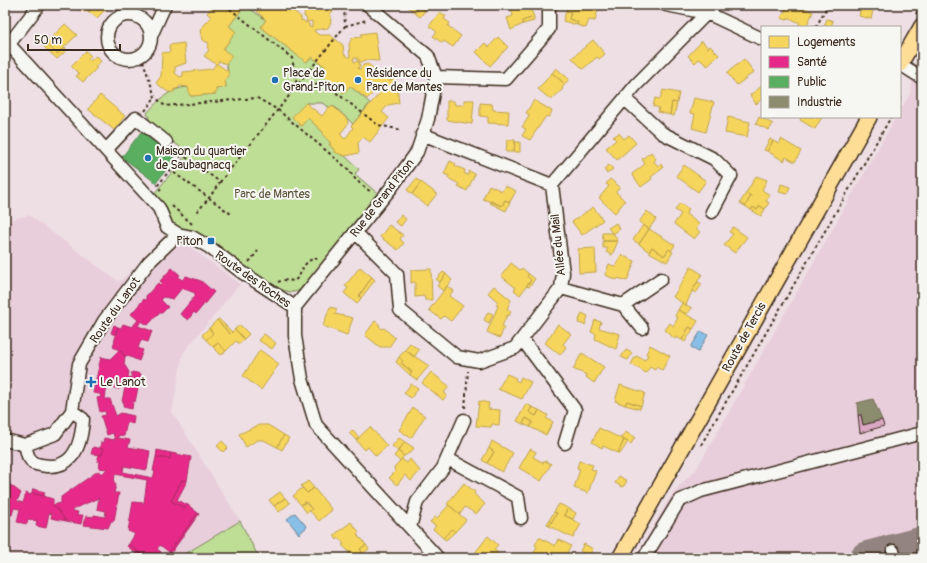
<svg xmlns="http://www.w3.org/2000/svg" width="927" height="563" font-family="Pangolin,sans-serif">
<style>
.built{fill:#e8ceda}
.green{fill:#bedd95;stroke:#7c845a}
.water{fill:#88bfe6;stroke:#698396}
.homes{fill:#f6d55c;stroke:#bea249}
.health{fill:#e7298a;stroke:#b3296a}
.public{fill:#5aae61;stroke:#51864d}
.industry{fill:#8c8c6e;stroke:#746f56}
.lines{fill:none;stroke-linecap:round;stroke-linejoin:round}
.taxiway{stroke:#948481;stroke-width:33}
.building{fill:#dba8c4;stroke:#3b2a1e}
.minor-casing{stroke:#3b2a1e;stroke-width:15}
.major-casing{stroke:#3b2a1e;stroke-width:18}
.path{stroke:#3b2a1e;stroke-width:2;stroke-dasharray:3 3;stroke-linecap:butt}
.minor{stroke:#f6f6f2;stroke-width:12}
.major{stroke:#fedd96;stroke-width:15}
.poi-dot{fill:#1f6fb2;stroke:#f6f6f2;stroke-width:1.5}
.labels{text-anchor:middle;stroke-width:4;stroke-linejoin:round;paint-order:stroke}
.poi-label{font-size:12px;fill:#3b2a1e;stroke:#f6f6f2;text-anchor:start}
.park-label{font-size:12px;fill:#5c573c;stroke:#f6f6f2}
.street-label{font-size:12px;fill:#3b2a1e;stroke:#f6f6f2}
</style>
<rect width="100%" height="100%" fill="#eedfe4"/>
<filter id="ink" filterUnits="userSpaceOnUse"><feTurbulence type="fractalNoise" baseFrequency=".025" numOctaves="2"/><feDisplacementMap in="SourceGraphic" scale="8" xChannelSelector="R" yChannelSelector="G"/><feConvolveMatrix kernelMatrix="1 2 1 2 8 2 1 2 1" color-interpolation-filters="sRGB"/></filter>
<g filter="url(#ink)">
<path class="built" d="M 922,61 L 922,558 L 635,558 L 674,491 L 696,470 L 896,117 L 900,117 L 900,111 L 910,94 L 913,77 Z
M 29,215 L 119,282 L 172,234 L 240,284 L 183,353 L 172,412 L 240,521 L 178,558 L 5,558 L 5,221 Z"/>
<path class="green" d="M 245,5 L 266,20 L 261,27 L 306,62 L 312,57 L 326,67 L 321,74 L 350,86 L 370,103 L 353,124 L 335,107 L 329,107 L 322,103 L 306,103 L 292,117 L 301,126 L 308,118 L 323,132 L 323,135 L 330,142 L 330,146 L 345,156 L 359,169 L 355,174 L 377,193 L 304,287 C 294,295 289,292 277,288 L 193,230 L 175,228 L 153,195 L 188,153 L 151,125 L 147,113 C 159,100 170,88 188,87 L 191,96 L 215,94 L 216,89 L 226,87 L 225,79 L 228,71 L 223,49 L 236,32 L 229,26 Z
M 240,521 L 259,558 L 178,558 Z"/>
<path class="water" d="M 701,331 L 708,335 L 698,352 L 691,347 Z
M 295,513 L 307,527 L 299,534 L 287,519 Z"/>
<path class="homes" d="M 82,5 L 89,7 L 89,12 L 79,10 Z
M 85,5 L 103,5 L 107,8 L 97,18 L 89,12 L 89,7 Z
M 214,5 L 245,5 L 229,26 L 236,32 L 223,49 L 232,56 L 226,64 L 219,61 L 217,64 L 228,71 L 229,76 L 225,79 L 226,87 L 216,89 L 216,94 L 190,96 L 188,87 L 180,86 L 177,89 L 174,89 L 174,92 L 168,92 L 156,83 L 161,76 L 162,53 L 170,52 L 169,45 L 184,43 L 186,63 L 175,67 L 175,73 L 180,77 L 183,76 L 183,72 L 212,69 L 216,64 L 204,56 L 209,50 L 207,47 L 209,43 L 202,40 L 200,30 L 211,17 L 207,13 Z
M 250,5 L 286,5 L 301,17 L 301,21 L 302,20 L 309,24 L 309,27 L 312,27 L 312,21 L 307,22 L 306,17 L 304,17 L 305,5 L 332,5 L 333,12 L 330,13 L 331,22 L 328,28 L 314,30 L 315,32 L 319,35 L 330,35 L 343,45 L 344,54 L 348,57 L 350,57 L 349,44 L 352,38 L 362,37 L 361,34 L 375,32 L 379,61 L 365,60 L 359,63 L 359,59 L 357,60 L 357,58 L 353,58 L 354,62 L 358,61 L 360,65 L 358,69 L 360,69 L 363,65 L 368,64 L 382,75 L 383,78 L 384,77 L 389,80 L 396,79 L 399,103 L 388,105 L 382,112 L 389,118 L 370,142 L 363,137 L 358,143 L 359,153 L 345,156 L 334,152 L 334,149 L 330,146 L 330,142 L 323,135 L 323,132 L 308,118 L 301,126 L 292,117 L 306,103 L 322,116 L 329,107 L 334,107 L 347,119 L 348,124 L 340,134 L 345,139 L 353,128 L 351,126 L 353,124 L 380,93 L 376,90 L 367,99 L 350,86 L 344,93 L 320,74 L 326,67 L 312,57 L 306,62 L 261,27 L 266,20 Z
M 406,5 L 428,5 L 429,6 L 425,11 L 420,7 L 415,13 Z
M 520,5 L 529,5 L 534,17 L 522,21 L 523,24 L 511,30 L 507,18 L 513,16 L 511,8 Z
M 568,5 L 583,5 L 598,9 L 595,21 L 589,20 L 586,28 L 577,25 L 578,22 L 569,19 L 571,12 L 566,11 Z
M 788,5 L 795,5 L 794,6 L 801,10 L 802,7 L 813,12 L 806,27 L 798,26 L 800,23 L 789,18 L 787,20 L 781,18 Z
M 859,5 L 874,5 L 871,19 L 859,16 L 861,6 Z
M 420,7 L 425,11 L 420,17 L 415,13 Z
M 566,11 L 571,12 L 569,19 L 578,22 L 577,25 L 563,21 Z
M 440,12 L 446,16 L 444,19 L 450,23 L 448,26 L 461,36 L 453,47 L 444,41 L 442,43 L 433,36 L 437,32 L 429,26 Z
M 534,17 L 534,21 L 523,24 L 522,21 Z
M 827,19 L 833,21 L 831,27 L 824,27 Z
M 65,24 L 77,35 L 57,54 L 46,43 Z
M 498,37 L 508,47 L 490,66 L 476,52 L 485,43 L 489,47 Z
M 593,40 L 605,54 L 599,59 L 597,57 L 583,69 L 572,58 Z
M 702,41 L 708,48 L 710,46 L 719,55 L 708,66 L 699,59 L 695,63 L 688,56 Z
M 46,43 L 57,54 L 65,48 L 67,50 L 57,59 L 43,46 Z
M 86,51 L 91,56 L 88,59 L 90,61 L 96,56 L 101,61 L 95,67 L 97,68 L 83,82 L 76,76 L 79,74 L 71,66 Z
M 744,59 L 754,72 L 737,85 L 727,73 Z
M 556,68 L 569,79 L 565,84 L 552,73 Z
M 552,73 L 565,84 L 562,88 L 563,89 L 551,100 L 538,89 Z
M 762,86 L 762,99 L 756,104 L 750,95 Z
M 663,90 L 679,93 L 677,103 L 672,102 L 670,115 L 658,112 L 659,108 L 653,106 L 655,98 L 660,99 Z
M 100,95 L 125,116 L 114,130 L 88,109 Z
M 694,98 L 714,102 L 706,132 L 692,128 L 695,114 L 690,113 Z
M 464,100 L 474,100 L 472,124 L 447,120 L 447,101 L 454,101 L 455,105 L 464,105 Z
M 534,100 L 552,111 L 549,117 L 546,116 L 530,140 L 522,136 L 526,129 L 522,127 L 530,115 L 526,113 Z
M 672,102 L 677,103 L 674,116 L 670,115 Z
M 480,103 L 492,104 L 493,110 L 509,111 L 508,124 L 488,123 L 488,117 L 480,116 Z
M 728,117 L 750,122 L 747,137 L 725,133 Z
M 759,117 L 773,124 L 769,130 L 756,124 Z
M 801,117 L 822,117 L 815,129 L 800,120 Z
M 619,133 L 624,139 L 629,135 L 636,143 L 617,160 L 606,148 L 616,140 L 613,137 Z
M 770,139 L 773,141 L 767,151 L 764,150 Z
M 781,139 L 801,151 L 795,162 L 786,157 L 784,161 L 767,151 L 773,141 L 779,144 Z
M 507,140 L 515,140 L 514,152 L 506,152 Z
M 515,142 L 520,142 L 520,152 L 514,152 Z
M 651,152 L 656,159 L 654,161 L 658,166 L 661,164 L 663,168 L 651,177 L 652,179 L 641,187 L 632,174 L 645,164 L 642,159 Z
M 450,161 L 456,164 L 455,166 L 465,170 L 464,173 L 468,175 L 469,171 L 475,174 L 467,191 L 458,186 L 459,184 L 448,178 L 449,176 L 444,174 Z
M 609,165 L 613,169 L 607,174 L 604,169 Z
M 684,165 L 706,181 L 698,192 L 676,176 Z
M 756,176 L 767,180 L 762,190 L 770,195 L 766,201 L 769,203 L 765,209 L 760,206 L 757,210 L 753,207 L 751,210 L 745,206 L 751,196 L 746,193 Z
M 416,179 L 421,182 L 412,194 L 407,190 Z
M 610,179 L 620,187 L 616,192 L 625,201 L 615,213 L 599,198 L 609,186 L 606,184 Z
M 421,182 L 437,194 L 427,206 L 412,194 Z
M 781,184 L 790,187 L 787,194 L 779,192 Z
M 489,185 L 502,191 L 505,186 L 516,191 L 510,202 L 505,200 L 502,206 L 483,199 Z
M 746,193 L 751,196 L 745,206 L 740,203 Z
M 505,200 L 510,202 L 506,211 L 490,203 L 491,201 L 502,206 Z
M 680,203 L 689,209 L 686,214 L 699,224 L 696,229 L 700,232 L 694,239 L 674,224 L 681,214 L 675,210 Z
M 760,206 L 765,209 L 761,216 L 751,210 L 753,207 L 757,210 Z
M 593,207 L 603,220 L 582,235 L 572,222 Z
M 647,211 L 656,219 L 649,229 L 639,222 Z
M 401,215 L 406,219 L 401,226 L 395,222 Z
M 616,223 L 620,229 L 613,234 L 608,228 Z
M 389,225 L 403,235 L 400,239 L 404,243 L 398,250 L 380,237 Z
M 643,225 L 649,229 L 639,244 L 633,240 Z
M 733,227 L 747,237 L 735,253 L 724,245 L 733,234 L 729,232 Z
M 649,229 L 675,245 L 671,251 L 669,249 L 664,256 L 652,247 L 649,252 L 639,244 Z
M 602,233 L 613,233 L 618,241 L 603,241 Z
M 603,241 L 618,241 L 612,255 L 606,252 L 608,248 L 603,248 Z
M 652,247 L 664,256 L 669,249 L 673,252 L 667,262 L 649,252 Z
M 595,248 L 596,272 L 579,273 L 578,249 Z
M 621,255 L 635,261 L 627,281 L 618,278 L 617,280 L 605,275 L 609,264 L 616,267 Z
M 511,263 L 520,270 L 522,268 L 529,274 L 527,276 L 531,280 L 520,295 L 514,290 L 516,288 L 501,276 Z
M 360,267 L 372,277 L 359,296 L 361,298 L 357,304 L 344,293 L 348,288 L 345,286 Z
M 691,267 L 702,274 L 692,291 L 686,305 L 673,297 Z
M 431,269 L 432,300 L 425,300 L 424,296 L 415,297 L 415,282 L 411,283 L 411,270 Z
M 443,272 L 446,274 L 440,282 L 436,279 Z
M 446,274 L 452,280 L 443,291 L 437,286 Z
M 529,274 L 535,279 L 529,287 L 526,286 L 531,280 L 527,276 Z
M 372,277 L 375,280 L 361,298 L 359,296 Z
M 698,282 L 702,284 L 696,293 L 692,291 Z
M 447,286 L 453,291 L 449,296 L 463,306 L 451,321 L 444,316 L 441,319 L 429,310 Z
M 494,286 L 511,300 L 507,309 L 511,311 L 509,316 L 507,315 L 502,326 L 504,327 L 500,338 L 487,332 L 498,306 L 496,305 L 498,302 L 488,293 Z
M 682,303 L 692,308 L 687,314 L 678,310 Z
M 330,307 L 337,309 L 335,314 L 353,318 L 347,335 L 323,326 Z
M 678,310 L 698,321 L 693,329 L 689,327 L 682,340 L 676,337 L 675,339 L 665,330 L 670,323 L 673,326 L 678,318 L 675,316 Z
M 488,312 L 493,314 L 489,323 L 484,320 Z
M 582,313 L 588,316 L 585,325 L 578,323 Z
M 219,319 L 232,332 L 230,334 L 217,320 Z
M 217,320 L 230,334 L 235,329 L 244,339 L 239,344 L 236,341 L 226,351 L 218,343 L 213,347 L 206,340 L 213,333 L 209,328 Z
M 595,320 L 601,322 L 599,328 L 620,334 L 616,349 L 595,339 L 596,334 L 591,332 Z
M 375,321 L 380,325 L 379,326 L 382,329 L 384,328 L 395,338 L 389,347 L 380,347 L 365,335 Z
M 558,324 L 571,334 L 563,344 L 566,347 L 560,355 L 545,343 Z
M 240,325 L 249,334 L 244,339 L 235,329 Z
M 689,327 L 693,329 L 685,342 L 682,340 Z
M 209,328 L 213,333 L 206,340 L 202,335 Z
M 264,334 L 276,343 L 272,349 L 258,340 Z
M 218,343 L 226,351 L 221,355 L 213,347 Z
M 410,343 L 419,350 L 414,357 L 405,350 Z
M 650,345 L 670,356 L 662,370 L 656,367 L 655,370 L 650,367 L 646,373 L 631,364 L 636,356 L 645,360 L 648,355 L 646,354 Z
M 260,350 L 279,364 L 261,390 L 243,376 Z
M 405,350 L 429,366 L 417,380 L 410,375 L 412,372 L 401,363 L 403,361 L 399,357 Z
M 626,350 L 632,353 L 628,360 L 621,357 Z
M 582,353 L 604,367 L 594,383 L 586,377 L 587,375 L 573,369 Z
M 399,357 L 403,361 L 401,363 L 412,372 L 410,375 L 396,362 Z
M 431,372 L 449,386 L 444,393 L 447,395 L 443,400 L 422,383 Z
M 507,374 L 516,378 L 515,380 L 519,382 L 521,377 L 531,382 L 522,399 L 498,389 Z
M 411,384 L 418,389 L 411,398 L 404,393 Z
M 620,385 L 645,393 L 641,406 L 627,401 L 625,405 L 615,401 Z
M 479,401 L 489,403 L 488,409 L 500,410 L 499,425 L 492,424 L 491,427 L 476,426 Z
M 627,401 L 641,406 L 640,409 L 625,405 Z
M 526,404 L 532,407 L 529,412 L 536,416 L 539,410 L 548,415 L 546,418 L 553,422 L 546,435 L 530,427 L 533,422 L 526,418 L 523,424 L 517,421 Z
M 532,407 L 539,410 L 536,416 L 529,412 Z
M 413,408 L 425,416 L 411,438 L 399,430 Z
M 526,418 L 533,422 L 530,427 L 523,424 Z
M 259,425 L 268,425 L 284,435 L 277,447 L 264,440 L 257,440 L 246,447 L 239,434 Z
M 370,427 L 387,446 L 376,456 L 368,447 L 365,450 L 356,440 Z
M 599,428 L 624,440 L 618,453 L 603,446 L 602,448 L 592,442 Z
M 352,430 L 359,438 L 356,440 L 349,433 Z
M 625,432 L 635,437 L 631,444 L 621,438 Z
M 284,435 L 289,438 L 282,450 L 277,447 Z
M 399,438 L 405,442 L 398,451 L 392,446 Z
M 624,440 L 628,442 L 620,454 L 618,453 Z
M 222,441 L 228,447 L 223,452 L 217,446 Z
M 492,441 L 513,453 L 502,472 L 487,463 L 494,452 L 489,448 Z
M 405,442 L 414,448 L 411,452 L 404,456 L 398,451 Z
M 489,448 L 494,452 L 487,463 L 482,460 Z
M 530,449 L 536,452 L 533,457 L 544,463 L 545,461 L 551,464 L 541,481 L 519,468 Z
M 398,451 L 404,456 L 400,461 L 394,456 Z
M 402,459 L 407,463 L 410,459 L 420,471 L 411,481 L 405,475 L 397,485 L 389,478 L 395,472 L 394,467 Z
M 579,461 L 593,465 L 591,469 L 596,471 L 588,493 L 574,488 L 580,469 L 577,468 Z
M 619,476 L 627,481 L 623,487 L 615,483 Z
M 308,481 L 314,488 L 307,493 L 301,486 Z
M 464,483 L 475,492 L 474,494 L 485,504 L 476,514 L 465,507 L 460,514 L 447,504 Z
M 302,488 L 307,493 L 314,488 L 332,510 L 319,521 L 310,511 L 312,509 L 306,502 L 301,505 L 293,496 Z
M 280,492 L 285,498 L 274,506 L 269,500 Z
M 285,498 L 290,503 L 279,512 L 274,506 Z
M 304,502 L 312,509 L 307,513 L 301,505 Z
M 559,504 L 568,508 L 564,515 L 581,524 L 573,538 L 549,526 L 557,513 L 554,512 Z
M 449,505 L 466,520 L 455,532 L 452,529 L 443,538 L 433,529 L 436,526 L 430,522 L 435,517 L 437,518 Z
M 568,508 L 576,513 L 573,519 L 564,515 Z
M 554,512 L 557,513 L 549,526 L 547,524 Z
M 351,522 L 359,532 L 357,534 L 360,539 L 361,538 L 366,545 L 360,549 L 362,552 L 360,554 L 354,557 L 342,545 L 344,544 L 339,538 L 337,540 L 334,535 Z
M 452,529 L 455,532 L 446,540 L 443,538 Z
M 488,536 L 498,545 L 494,549 L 498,553 L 494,558 L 471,558 Z
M 539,537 L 555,546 L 558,539 L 571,546 L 564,558 L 555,558 L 549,555 L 548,558 L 527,558 L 529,555 L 532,556 L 537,547 L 535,545 Z
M 584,544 L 593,549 L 589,556 L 580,551 Z
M 366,545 L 369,549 L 357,558 L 352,558 L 348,553 L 350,551 L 354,557 L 360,554 L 362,552 L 360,549 Z"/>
<path class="health" d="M 172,268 L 180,275 L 178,277 L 182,280 L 186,276 L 201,281 L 214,292 L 196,314 L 194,312 L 188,320 L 180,314 L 195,296 L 195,293 L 182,288 L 173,299 L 164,297 L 161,300 L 168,307 L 162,313 L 159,313 L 148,325 L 141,321 L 138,326 L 152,331 L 148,342 L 141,340 L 138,348 L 143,350 L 139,361 L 126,355 L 125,357 L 121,351 L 113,347 L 118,327 L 121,328 L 123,324 L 132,327 L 138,320 L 131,314 L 144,299 L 146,301 L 146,296 L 158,283 L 160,285 L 162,283 L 160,281 Z
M 114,325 L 118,327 L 115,335 L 111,333 Z
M 119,350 L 121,351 L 125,357 L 124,364 L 129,372 L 128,377 L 131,378 L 132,372 L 141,374 L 135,402 L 133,401 L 132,409 L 123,407 L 124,402 L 122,401 L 126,383 L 124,382 L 123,387 L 119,389 L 107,386 L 105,399 L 110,399 L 116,416 L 121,413 L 134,416 L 133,424 L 127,422 L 124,436 L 119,435 L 118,438 L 130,440 L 128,447 L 150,451 L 147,470 L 124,466 L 123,472 L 153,478 L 155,471 L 153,471 L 156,457 L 170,459 L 171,453 L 191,457 L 187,481 L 182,480 L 171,501 L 185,508 L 188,505 L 198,513 L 169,552 L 160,545 L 157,549 L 161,552 L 157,558 L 146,558 L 129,544 L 135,534 L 128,531 L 133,502 L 144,503 L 147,480 L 115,474 L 114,483 L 116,484 L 114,493 L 119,493 L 114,521 L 111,521 L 108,528 L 84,525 L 86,516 L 94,517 L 94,515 L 105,517 L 106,511 L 97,509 L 99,498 L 73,509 L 73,511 L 78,512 L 77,515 L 83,515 L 81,524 L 66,521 L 58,510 L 53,505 L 61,503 L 61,497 L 98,471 L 102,474 L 107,469 L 99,468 L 100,461 L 97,461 L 99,455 L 102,455 L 103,449 L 100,448 L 101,442 L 103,443 L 104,438 L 115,440 L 113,433 L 107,435 L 101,416 L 106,415 L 105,411 L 100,412 L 97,398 L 101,397 L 100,394 L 93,393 L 101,357 L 110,359 Z
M 93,447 L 103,449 L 102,455 L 91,454 Z
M 157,450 L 171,453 L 170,459 L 156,457 Z
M 182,480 L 187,481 L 177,500 L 188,505 L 185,508 L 171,501 Z
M 5,481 L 21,493 L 17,501 L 23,503 L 26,493 L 31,495 L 32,493 L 53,499 L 53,505 L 58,510 L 66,521 L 51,518 L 52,514 L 49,513 L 46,528 L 36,526 L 37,521 L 28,519 L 27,524 L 17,522 L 20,509 L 14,508 L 12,515 L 7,514 L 5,516 Z
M 33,489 L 45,492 L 44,496 L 32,493 Z
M 198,513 L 199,514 L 171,553 L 169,552 Z
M 129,544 L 146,558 L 142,558 L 127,546 Z"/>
<path class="public" d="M 141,132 L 175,158 L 156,183 L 122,157 Z"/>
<path class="industry" d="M 873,399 L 882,420 L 863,425 L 861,415 L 858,415 L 857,403 Z"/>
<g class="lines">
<path class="taxiway" d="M 866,558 L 922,543"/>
</g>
<path class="building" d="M 858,415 L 861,415 L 863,425 L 882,420 L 884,426 L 860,433 Z"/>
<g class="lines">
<g class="minor-casing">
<path id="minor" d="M 666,5 L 707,13 L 762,39
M107 37a22 22 0 1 1 44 0a22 22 0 1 1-44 0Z
M 151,36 L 165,5
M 5,40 L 159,208 L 167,227 L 178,234 L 192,237 L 209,247 L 243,273 L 295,307
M 9,44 L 39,5
M 900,64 L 922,78
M 436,77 L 506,79 L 549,29 L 549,5
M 625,99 L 662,133 L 714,159 L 731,176 L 712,212
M 422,134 L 552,185
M 106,150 L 136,118 L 166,142
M 355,232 L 397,274 L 400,310 L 457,357 L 479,361 L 515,348 L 561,288 L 563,273 L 552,185 L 636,85 L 707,13 L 712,5
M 561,288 L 623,305 L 642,328
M 623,305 L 661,279
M 295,307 L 391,188 L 417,152 L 428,119 L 436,77 L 428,56 L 368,5
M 295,307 L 295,336 L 302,379 L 316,425 L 438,558
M 522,339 L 575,410 L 565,443
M 5,440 L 25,445 L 55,434 L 72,411 L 79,364 L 104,321 L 149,262 L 178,234
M 25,445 L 28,456 L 33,463 C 70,475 81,450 83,419 L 72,411
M 448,459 L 518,497 L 521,518
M 410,527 L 417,502 L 443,468 L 464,420
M 893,551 L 895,558
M 644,558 L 679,501 L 701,491 L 922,433"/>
</g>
<g class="major-casing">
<path id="major" d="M 900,64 L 922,26
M 620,558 L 869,117"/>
</g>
<path class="path" d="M 225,5 L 292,58 L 297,86 L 325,84 L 378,125 L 402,130
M 916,14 L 921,5
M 345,26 L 367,20
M 816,27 L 828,5
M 141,55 L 155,97 L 165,106 L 257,98 L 278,110 L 348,169 L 356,180 L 372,193
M 900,97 L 900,101
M 145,111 L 155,97
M 176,150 L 220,182 L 345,26 L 344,5
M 182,155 L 170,170 L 209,198 L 220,182
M 161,191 L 158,185 L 170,170
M 172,206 L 192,224
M 197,212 L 209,198 L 231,214
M 249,262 L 258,251
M 278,282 L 283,280 L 294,281 C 304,274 300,263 315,258 L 318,260
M 465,408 L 468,371
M 701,445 L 891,117"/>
<use href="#minor" class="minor"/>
<use href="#major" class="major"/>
</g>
</g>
<g class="poi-dot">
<circle cx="275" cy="80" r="4"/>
<circle cx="358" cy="80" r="4"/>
<circle cx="148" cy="158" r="4"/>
<rect x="207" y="237" width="8" height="8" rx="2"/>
<path d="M89 376h4v4h4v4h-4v4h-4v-4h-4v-4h4z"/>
</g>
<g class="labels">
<g class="poi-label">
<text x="283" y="77">Place de<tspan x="283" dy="14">Grand-Piton</tspan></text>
<text x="366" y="77">Résidence du<tspan x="366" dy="14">Parc de Mantes</tspan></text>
<text x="156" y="155">Maison du quartier<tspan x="156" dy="14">de Saubagnacq</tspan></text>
<text x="203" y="245" text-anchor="end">Piton</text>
<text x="100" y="386">Le Lanot</text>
</g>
<g class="park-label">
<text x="272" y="198">Parc de Mantes</text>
</g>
<g class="street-label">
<text transform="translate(382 198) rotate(-52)" y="4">Rue de Grand Piton</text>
<text transform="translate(558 245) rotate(-96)" y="4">Allée du Mail</text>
<text transform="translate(253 279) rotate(35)" y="4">Route des Roches</text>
<text transform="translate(115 310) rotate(-55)" y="4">Route du Lanot</text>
<text transform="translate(744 337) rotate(-61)" y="4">Route de Tercis</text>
</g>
</g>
<rect width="927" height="563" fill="none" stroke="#f6f6f2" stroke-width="20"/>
<rect x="10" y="10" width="907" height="543" fill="none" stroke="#3b2a1e" stroke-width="1.5" filter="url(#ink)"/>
<rect x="761" y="26" width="140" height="92" fill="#f6f6f2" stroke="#aba49d"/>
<rect x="769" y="36" width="20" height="12" fill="#f6d55c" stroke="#aba49d"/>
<text x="797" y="46" font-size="12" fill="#3b2a1e">Logements</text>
<rect x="769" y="56" width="20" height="12" fill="#e7298a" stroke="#aba49d"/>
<text x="797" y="66" font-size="12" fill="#3b2a1e">Santé</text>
<rect x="769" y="76" width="20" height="12" fill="#5aae61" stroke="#aba49d"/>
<text x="797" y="86" font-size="12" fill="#3b2a1e">Public</text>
<rect x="769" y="96" width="20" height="12" fill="#8c8c6e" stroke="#aba49d"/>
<text x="797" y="106" font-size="12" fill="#3b2a1e">Industrie</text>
<path d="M28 44v6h92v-6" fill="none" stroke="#3b2a1e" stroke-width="2"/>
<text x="34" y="44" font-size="12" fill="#3b2a1e" stroke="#f6f6f2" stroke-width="3" paint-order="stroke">50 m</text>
</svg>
